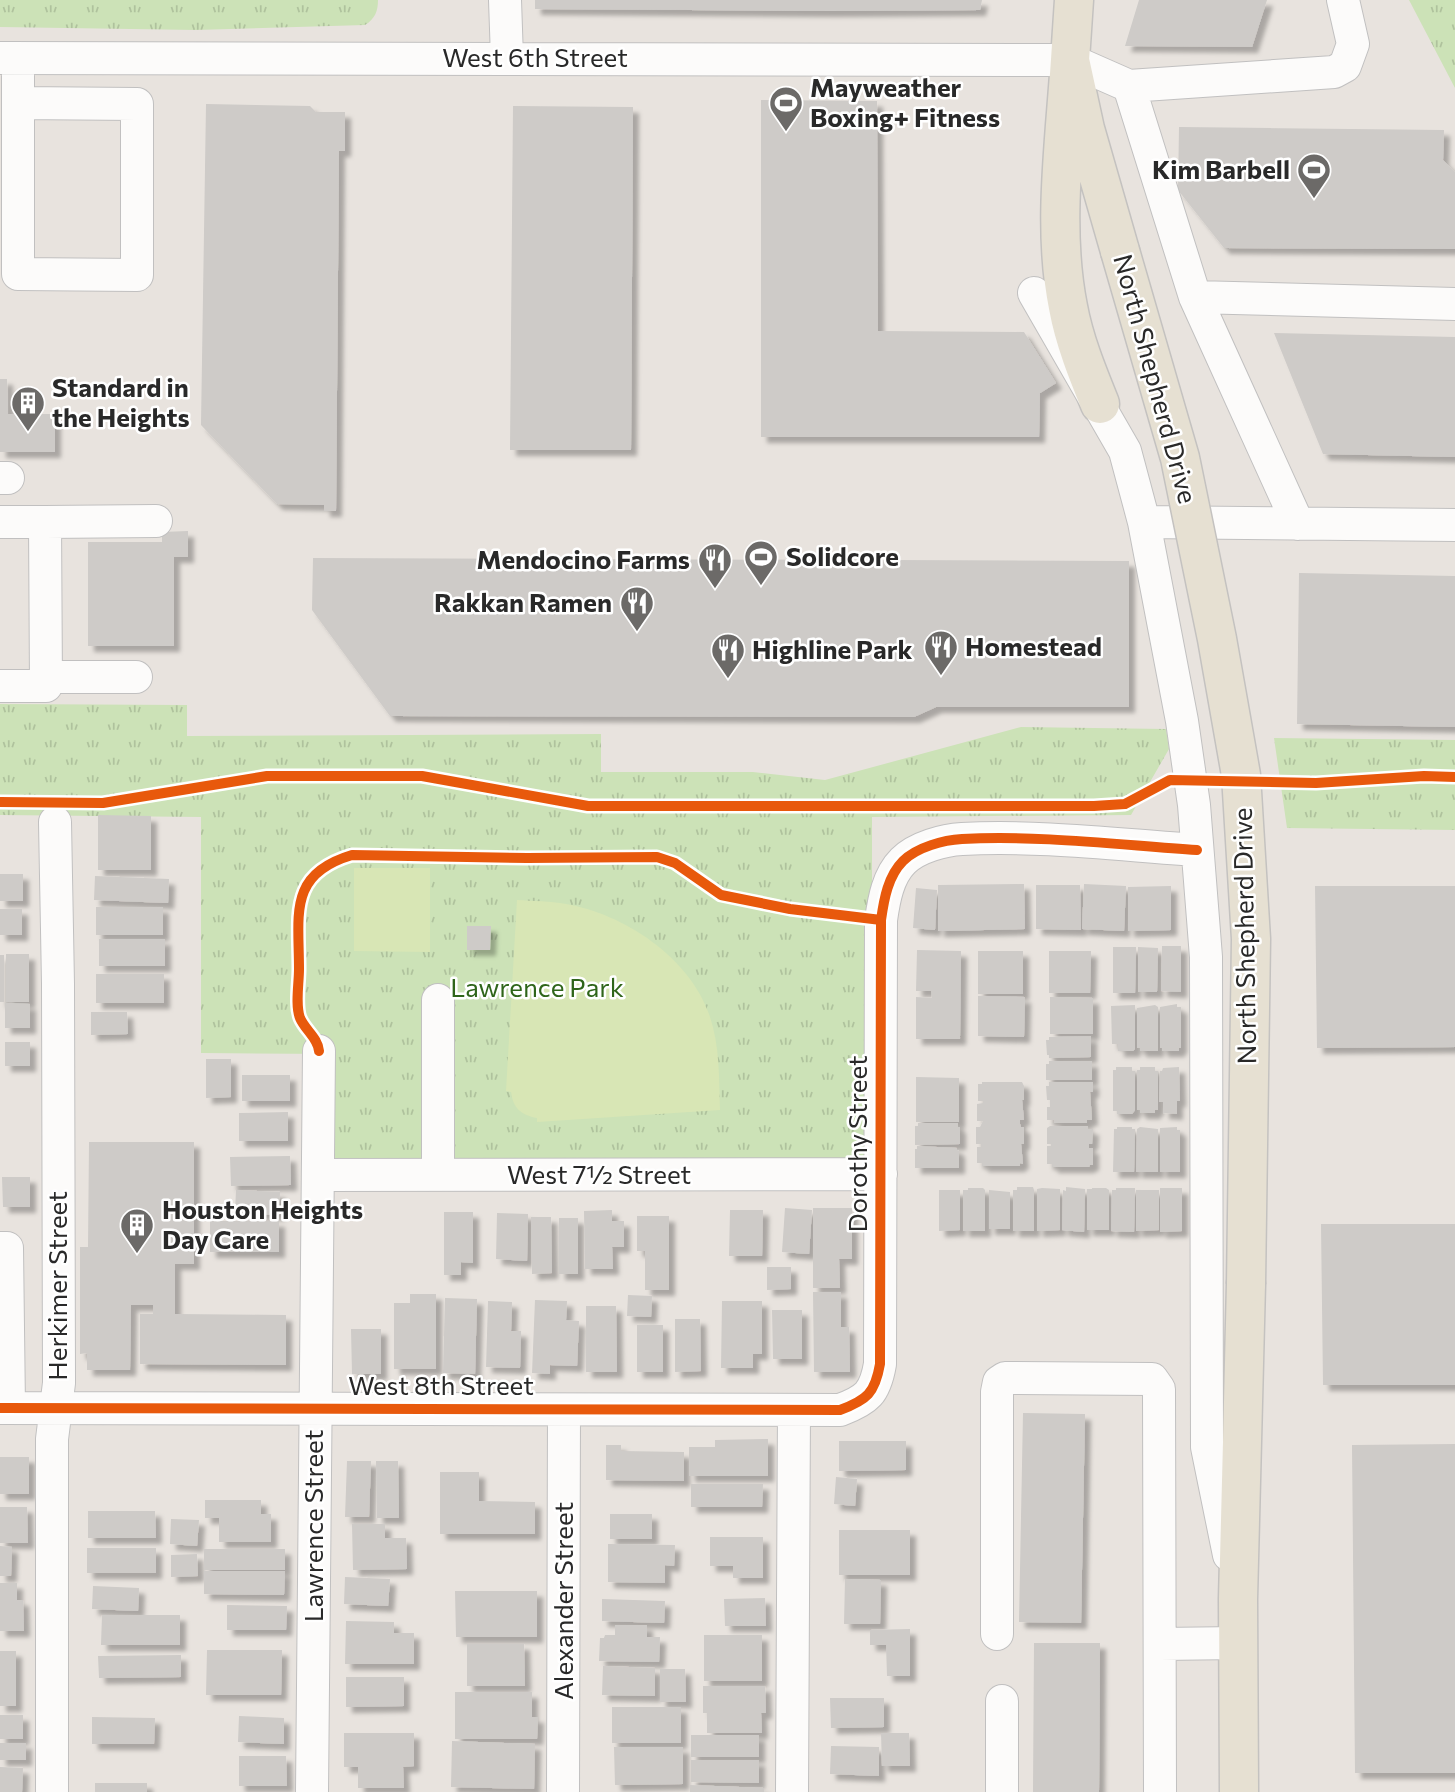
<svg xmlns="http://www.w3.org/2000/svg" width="1455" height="1792" font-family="Commissioner,sans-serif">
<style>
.park{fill:url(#park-tufts)}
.pitch{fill:#d8e6b5}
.building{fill:#cecbc8;filter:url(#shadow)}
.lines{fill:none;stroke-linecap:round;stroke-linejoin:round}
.minor-casing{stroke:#c1c0c0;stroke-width:34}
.major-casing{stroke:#c4c2c0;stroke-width:41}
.minor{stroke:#fcfbfa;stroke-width:32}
.major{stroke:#e6e0d2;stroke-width:38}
.major-bridge-casing{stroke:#c4c2c0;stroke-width:41;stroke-linecap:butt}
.major-bridge{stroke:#e6e0d2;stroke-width:38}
.cycleway-casing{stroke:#fff;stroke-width:15}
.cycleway{stroke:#e8590c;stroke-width:10}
.labels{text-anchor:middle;stroke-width:5;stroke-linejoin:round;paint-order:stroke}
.street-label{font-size:26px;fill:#292929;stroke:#fff}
.poi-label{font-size:26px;font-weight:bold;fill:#292929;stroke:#fff;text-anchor:start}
.park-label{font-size:26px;fill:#2f651a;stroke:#fff}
</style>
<defs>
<pattern id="park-tufts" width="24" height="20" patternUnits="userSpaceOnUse" patternTransform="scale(1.75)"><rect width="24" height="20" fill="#cce2b7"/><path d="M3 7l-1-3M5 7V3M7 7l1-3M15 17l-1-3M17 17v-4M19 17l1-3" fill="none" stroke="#afc29d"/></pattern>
<filter id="shadow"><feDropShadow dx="6" dy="6" stdDeviation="2" flood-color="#0004"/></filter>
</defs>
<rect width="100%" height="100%" fill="#e8e3de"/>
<path class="park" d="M 0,0 L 378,0 C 378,11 375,19 365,25 L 196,30 L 0,27 Z
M 1409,0 L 1455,0 L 1455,88 Z
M 0,704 L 187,705 L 187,736 L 601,734 L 601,772 L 753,772 L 825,780 L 1021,727 L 1166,729 L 1169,749 L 1131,815 L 872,817 L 872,1160 L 334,1160 L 334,1054 L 201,1053 L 201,817 L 0,815 Z
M 1274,738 L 1455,740 L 1455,830 L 1287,828 Z"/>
<path class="pitch" d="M 354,868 L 430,868 L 430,952 L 354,951 Z
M 517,900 C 533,901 550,901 566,904 C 624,914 689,957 709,1014 C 720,1045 719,1078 720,1110 L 537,1122 L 537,1118 C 521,1115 513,1108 511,1092 L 506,1091 Z"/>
<path class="building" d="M 535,0 L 982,0 L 980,10 L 831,11 L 535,9 Z
M 1139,0 L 1267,0 L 1252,47 L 1125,46 Z
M 761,100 L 877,101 L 878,331 L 1024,332 L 1056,383 L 1040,393 L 1039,437 L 761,437 Z
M 206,104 L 310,106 L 316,112 L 345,112 L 345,151 L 339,151 L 336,511 L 324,511 L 324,505 L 277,504 L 201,425 Z
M 513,106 L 633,107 L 631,450 L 510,450 Z
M 1179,127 L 1444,130 L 1443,160 L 1455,172 L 1455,249 L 1224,248 L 1178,190 Z
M 1274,333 L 1455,337 L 1455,457 L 1323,454 Z
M 0,379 L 7,379 L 8,414 L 55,414 L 55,452 L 0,452 Z
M 188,531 L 188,557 L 174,557 L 174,646 L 88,646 L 88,542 L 162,542 L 162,532 Z
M 313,558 L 1129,561 L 1129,707 L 936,707 L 914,717 L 390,716 L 312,610 Z
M 1299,573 L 1455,576 L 1455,727 L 1297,724 Z
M 98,815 L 151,816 L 151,870 L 98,870 Z
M 0,874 L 23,874 L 23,901 L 0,901 Z
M 95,876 L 169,879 L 168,903 L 94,900 Z
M 1024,884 L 1025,929 L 938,931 L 938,885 Z
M 1084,884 L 1126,886 L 1124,931 L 1082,929 Z
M 1036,885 L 1080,885 L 1081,930 L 1036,929 Z
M 1171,886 L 1171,930 L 1128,931 L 1128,887 Z
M 1315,886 L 1455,886 L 1455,1047 L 1317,1048 Z
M 916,888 L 937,890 L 935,930 L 913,928 Z
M 96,907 L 163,907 L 163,935 L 96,935 Z
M 0,909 L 22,909 L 22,935 L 0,935 Z
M 467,926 L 491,926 L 490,950 L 467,950 Z
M 99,939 L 165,939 L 165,966 L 99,966 Z
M 1162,946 L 1181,946 L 1181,992 L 1161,991 Z
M 1113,947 L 1136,947 L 1135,993 L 1113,993 Z
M 1138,947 L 1158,948 L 1157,992 L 1138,992 Z
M 917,950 L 961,951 L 960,1039 L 916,1039 L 916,997 L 932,998 L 931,991 L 916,991 Z
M 978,951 L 1023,951 L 1023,994 L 978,994 Z
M 1049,951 L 1091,951 L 1090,993 L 1049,993 Z
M 6,954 L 29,954 L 29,1002 L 6,1002 Z
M 0,955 L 4,955 L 4,1002 L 0,1002 Z
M 96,974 L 164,974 L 164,1003 L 96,1003 Z
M 978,996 L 1025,997 L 1024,1037 L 978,1036 Z
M 1050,997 L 1093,998 L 1093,1034 L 1050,1034 Z
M 5,1003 L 30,1004 L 30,1028 L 5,1028 Z
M 1177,1004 L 1177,1007 L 1181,1007 L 1181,1048 L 1179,1048 L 1179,1051 L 1162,1051 L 1162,1048 L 1160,1048 L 1160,1007 Z
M 1135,1005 L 1135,1049 L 1133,1051 L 1118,1051 L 1118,1044 L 1112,1044 L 1111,1006 Z
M 1155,1005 L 1158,1007 L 1158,1051 L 1140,1051 L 1140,1048 L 1137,1048 L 1137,1008 Z
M 91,1012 L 127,1012 L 128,1034 L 91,1035 Z
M 1091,1036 L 1091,1057 L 1049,1058 L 1049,1055 L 1047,1055 L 1046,1040 L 1049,1040 L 1049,1037 Z
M 5,1042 L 30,1042 L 30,1066 L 5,1066 Z
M 206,1059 L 231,1059 L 231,1097 L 206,1098 Z
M 1049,1061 L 1092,1061 L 1092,1080 L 1046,1080 L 1046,1064 L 1049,1064 Z
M 1116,1067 L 1132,1067 L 1132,1071 L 1135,1071 L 1135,1110 L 1132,1114 L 1117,1114 L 1117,1111 L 1113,1111 L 1113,1070 L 1116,1070 Z
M 1140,1067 L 1155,1067 L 1155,1071 L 1158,1071 L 1158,1110 L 1155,1110 L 1155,1113 L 1140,1113 L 1140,1110 L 1137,1110 L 1137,1070 L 1140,1070 Z
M 1179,1067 L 1180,1101 L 1177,1101 L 1177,1114 L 1163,1113 L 1163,1102 L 1159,1102 L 1160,1071 L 1162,1071 L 1163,1068 Z
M 242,1075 L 290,1075 L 290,1101 L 242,1101 Z
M 916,1077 L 959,1078 L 959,1122 L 916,1122 Z
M 982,1082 L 1022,1082 L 1024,1086 L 1024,1100 L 1022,1100 L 1024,1120 L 1020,1120 L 1020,1124 L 1021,1127 L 1024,1127 L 1024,1144 L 1021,1144 L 1023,1164 L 1020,1163 L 1020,1166 L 982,1166 L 982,1163 L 977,1163 L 977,1147 L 981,1147 L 981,1144 L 976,1144 L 976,1127 L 980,1127 L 983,1121 L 977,1121 L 977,1104 L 983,1103 L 983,1101 L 978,1101 L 978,1084 L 982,1084 Z
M 1049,1082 L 1093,1082 L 1093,1092 L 1090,1092 L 1092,1120 L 1087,1120 L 1087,1123 L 1054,1123 L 1054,1120 L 1047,1120 L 1047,1107 L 1050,1107 L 1050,1100 L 1047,1100 L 1046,1086 L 1049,1086 Z
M 288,1112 L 288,1141 L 239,1141 L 239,1113 Z
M 918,1123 L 958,1123 L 958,1127 L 960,1127 L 960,1144 L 915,1145 L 915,1126 L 918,1126 Z
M 1050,1126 L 1088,1126 L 1088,1129 L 1093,1129 L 1092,1144 L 1089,1144 L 1089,1148 L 1093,1148 L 1093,1165 L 1090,1165 L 1089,1167 L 1052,1167 L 1052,1164 L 1047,1164 L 1047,1146 L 1051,1146 L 1051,1144 L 1047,1144 L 1047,1128 Z
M 1117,1127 L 1132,1127 L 1132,1129 L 1135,1129 L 1134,1172 L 1113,1172 L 1114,1129 L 1117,1129 Z
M 1140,1127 L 1158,1129 L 1158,1172 L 1136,1172 L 1137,1129 Z
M 1177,1127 L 1177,1130 L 1180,1130 L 1180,1172 L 1160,1172 L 1160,1128 Z
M 89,1142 L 194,1142 L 194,1264 L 175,1264 L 175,1314 L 286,1315 L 286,1365 L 140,1364 L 140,1314 L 153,1314 L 153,1305 L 131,1305 L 130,1370 L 87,1370 L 87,1353 L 80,1354 L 80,1247 L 88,1247 Z
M 917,1146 L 957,1148 L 957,1150 L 959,1151 L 959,1168 L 915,1168 L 915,1149 L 917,1149 Z
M 290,1156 L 291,1185 L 231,1186 L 230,1157 Z
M 2,1177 L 30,1177 L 30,1207 L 3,1207 Z
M 1017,1187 L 1033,1187 L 1034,1190 L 1034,1231 L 1013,1231 L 1013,1190 L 1017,1190 Z
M 1066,1187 L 1085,1189 L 1084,1232 L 1062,1230 L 1063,1190 L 1066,1191 Z
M 968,1188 L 983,1188 L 985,1190 L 985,1231 L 963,1231 L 963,1190 L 968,1190 Z
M 1042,1188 L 1060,1189 L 1060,1230 L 1037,1231 L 1037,1189 Z
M 1092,1188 L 1106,1188 L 1109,1190 L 1109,1230 L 1087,1230 L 1087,1189 L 1092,1189 Z
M 1116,1188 L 1135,1188 L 1134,1232 L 1111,1231 L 1112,1190 L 1116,1190 Z
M 1160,1188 L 1182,1188 L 1182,1231 L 1160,1232 Z
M 236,1190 L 280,1192 L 279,1215 L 235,1213 Z
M 939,1190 L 960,1190 L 960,1230 L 939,1231 Z
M 989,1190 L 1010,1192 L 1010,1229 L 989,1229 Z
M 1136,1190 L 1159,1190 L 1159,1230 L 1136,1231 Z
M 785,1208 L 812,1210 L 809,1254 L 782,1252 Z
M 813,1208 L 852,1208 L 852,1259 L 839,1259 L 840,1288 L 813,1288 Z
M 612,1210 L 612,1221 L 624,1221 L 624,1247 L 612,1247 L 613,1269 L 585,1269 L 584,1211 Z
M 730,1210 L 763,1210 L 762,1256 L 729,1256 Z
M 444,1212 L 473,1212 L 473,1263 L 461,1262 L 461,1275 L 444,1275 Z
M 497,1213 L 528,1214 L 527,1261 L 496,1259 Z
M 637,1216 L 669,1216 L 669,1290 L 645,1290 L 645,1251 L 637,1251 Z
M 531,1217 L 551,1217 L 552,1273 L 532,1274 Z
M 559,1218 L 578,1218 L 578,1274 L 559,1274 Z
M 210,1221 L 279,1221 L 279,1252 L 210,1252 Z
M 1321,1224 L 1455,1224 L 1455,1385 L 1323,1385 Z
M 767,1267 L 791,1267 L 791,1289 L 767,1290 Z
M 813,1292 L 841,1292 L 841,1327 L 849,1327 L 850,1372 L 814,1372 Z
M 410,1294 L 436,1294 L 436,1369 L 394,1369 L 394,1303 L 410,1303 Z
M 628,1295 L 652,1296 L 651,1317 L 627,1316 Z
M 445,1298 L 477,1299 L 475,1374 L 443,1373 Z
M 535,1300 L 567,1301 L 566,1320 L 579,1321 L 577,1366 L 550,1365 L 550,1374 L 532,1373 Z
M 488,1301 L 512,1302 L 511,1331 L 521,1331 L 520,1368 L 486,1367 Z
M 722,1301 L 762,1301 L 762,1354 L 753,1354 L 753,1368 L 721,1368 Z
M 586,1306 L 616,1306 L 617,1372 L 586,1372 Z
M 772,1310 L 802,1310 L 802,1359 L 773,1359 Z
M 675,1319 L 700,1319 L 701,1371 L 675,1372 Z
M 637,1325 L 663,1325 L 663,1372 L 637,1372 Z
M 351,1329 L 381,1329 L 381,1374 L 352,1374 Z
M 1023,1413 L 1085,1414 L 1081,1623 L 1019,1622 Z
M 768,1439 L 768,1476 L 689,1476 L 689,1447 L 715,1447 L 715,1440 Z
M 839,1441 L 906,1441 L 906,1470 L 839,1471 Z
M 1455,1444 L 1455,1773 L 1355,1773 L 1352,1445 Z
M 606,1445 L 621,1445 L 621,1451 L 684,1452 L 684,1481 L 606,1480 Z
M 0,1457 L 29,1457 L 29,1494 L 0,1494 Z
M 347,1461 L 371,1461 L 369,1517 L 345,1517 Z
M 376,1461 L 398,1461 L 399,1518 L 377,1518 Z
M 440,1472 L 479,1472 L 479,1501 L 535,1502 L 535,1534 L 440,1534 Z
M 836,1477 L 857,1479 L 855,1506 L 834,1504 Z
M 691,1484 L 763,1484 L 762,1507 L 691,1507 Z
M 205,1500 L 261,1500 L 261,1514 L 271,1514 L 271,1542 L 219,1542 L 219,1518 L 205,1518 Z
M 0,1507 L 27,1507 L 28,1543 L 0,1543 Z
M 88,1511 L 155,1511 L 156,1538 L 88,1538 Z
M 610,1514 L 652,1514 L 652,1539 L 610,1539 Z
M 171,1519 L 199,1520 L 197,1546 L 170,1544 Z
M 352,1524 L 385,1524 L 385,1538 L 406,1538 L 407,1569 L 353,1570 Z
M 839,1530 L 910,1530 L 910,1575 L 839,1575 Z
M 710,1537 L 763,1537 L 763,1578 L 733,1578 L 733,1566 L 710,1566 Z
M 608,1544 L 675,1545 L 674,1566 L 665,1565 L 665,1583 L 608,1582 Z
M 0,1546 L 12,1547 L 11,1576 L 0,1576 Z
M 87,1548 L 156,1548 L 156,1573 L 87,1573 Z
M 204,1549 L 285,1549 L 285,1570 L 204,1570 Z
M 197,1554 L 198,1576 L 171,1577 L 171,1555 Z
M 204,1571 L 285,1571 L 284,1595 L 204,1594 Z
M 345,1577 L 390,1579 L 388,1606 L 344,1604 Z
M 845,1579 L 881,1580 L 880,1624 L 844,1624 Z
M 0,1583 L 17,1583 L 17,1600 L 23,1600 L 24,1631 L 0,1631 Z
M 93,1586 L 139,1588 L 138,1611 L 92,1609 Z
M 455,1591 L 537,1591 L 537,1637 L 456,1637 Z
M 765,1598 L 766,1626 L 725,1626 L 724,1599 Z
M 602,1599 L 665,1601 L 664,1623 L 602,1621 Z
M 227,1605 L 287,1606 L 286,1630 L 227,1630 Z
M 102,1615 L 180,1615 L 180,1645 L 101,1645 Z
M 346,1621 L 394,1622 L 394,1633 L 414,1633 L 414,1664 L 345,1664 Z
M 615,1625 L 647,1625 L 647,1637 L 660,1637 L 659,1662 L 599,1661 L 600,1638 L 604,1638 L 605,1635 L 615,1635 Z
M 910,1629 L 910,1676 L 887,1676 L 886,1645 L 870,1645 L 870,1630 Z
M 704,1635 L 762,1635 L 762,1681 L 704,1681 Z
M 1034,1643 L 1100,1643 L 1099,1792 L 1033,1792 Z
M 467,1644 L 524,1644 L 525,1686 L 467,1686 Z
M 207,1650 L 282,1650 L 281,1695 L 206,1695 Z
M 0,1651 L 16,1651 L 16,1706 L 0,1706 Z
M 181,1655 L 181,1677 L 99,1678 L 98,1656 Z
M 603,1666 L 655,1668 L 655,1696 L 602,1695 Z
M 660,1669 L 685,1669 L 686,1702 L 660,1702 Z
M 346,1677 L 404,1677 L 404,1706 L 346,1707 Z
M 703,1686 L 765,1686 L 766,1713 L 761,1713 L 762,1733 L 707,1733 L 707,1713 L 703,1713 Z
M 455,1692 L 532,1692 L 532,1717 L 538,1717 L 537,1739 L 455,1739 Z
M 830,1698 L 884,1698 L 884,1727 L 831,1728 Z
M 612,1707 L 681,1707 L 681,1743 L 612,1743 Z
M 0,1715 L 23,1715 L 23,1739 L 0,1739 Z
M 239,1716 L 284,1718 L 284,1744 L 238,1742 Z
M 92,1717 L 155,1718 L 154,1744 L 92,1744 Z
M 344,1733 L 414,1733 L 414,1766 L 403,1767 L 404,1788 L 358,1788 L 358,1767 L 344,1767 Z
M 881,1733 L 909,1733 L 910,1766 L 882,1766 Z
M 691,1735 L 759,1735 L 759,1757 L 691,1757 Z
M 452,1741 L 535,1744 L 534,1789 L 451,1787 Z
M 0,1743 L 26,1743 L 26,1760 L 0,1760 Z
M 831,1746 L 879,1747 L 879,1776 L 830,1774 Z
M 614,1747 L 683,1747 L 683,1784 L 615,1785 Z
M 239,1756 L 286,1756 L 287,1786 L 239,1786 Z
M 691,1760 L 759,1760 L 759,1783 L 691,1782 Z
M 0,1767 L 23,1768 L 22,1792 L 0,1792 Z
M 95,1783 L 147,1783 L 147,1792 L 95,1792 Z
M 690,1785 L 764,1788 L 764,1792 L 690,1792 Z"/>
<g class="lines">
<g class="minor-casing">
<path id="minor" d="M 505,0 L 507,58
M 0,58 L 1070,60 L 1129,86
M 18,58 L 18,274 L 137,275 L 137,104 L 18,103
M 1034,293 L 1125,451 L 1144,522 L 1182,721 L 1194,805 L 1206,957 L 1207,1447 L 1229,1555
M 1195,297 L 1455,304
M 0,478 L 8,478
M 0,522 L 45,522
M 1144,522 L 1455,525
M 1298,524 L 1195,297 L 1129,86 L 1334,72 L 1345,66 L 1353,44 L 1343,0
M 46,677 L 136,677
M 0,686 L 46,686 L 45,522 L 156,521
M 318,1175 L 881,1174
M 438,1175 L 438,1000
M 0,1248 L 7,1248 L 9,1408
M 0,1408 L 840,1410 C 867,1400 875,1393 880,1364 L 881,920 C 884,899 888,876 903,861 C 917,847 944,840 962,839 C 1040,835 1120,845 1197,850
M 997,1634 L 997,1392 L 999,1382 L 1005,1378 L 1152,1379 L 1159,1389 L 1160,1792
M 1160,1644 L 1239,1643
M 52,1792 L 52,1439 L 59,1383 L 58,984 L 55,822
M 312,1792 L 319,1051
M 563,1792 L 564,1410
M 792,1792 L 794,1410
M 1002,1792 L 1002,1701"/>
</g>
<g class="major-casing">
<path id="major" d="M 1074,0 L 1070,60 L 1085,129 L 1120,251
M 1070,60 C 1065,140 1052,227 1068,307 C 1074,340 1087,372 1100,404
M 1239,1792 L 1238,1599 L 1246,1284"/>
</g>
<use href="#minor" class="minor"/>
<use href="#major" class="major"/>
<g class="major-bridge-casing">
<path id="major-bridge" d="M 1120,251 L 1180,458 L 1217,639 L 1241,775 L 1251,939 L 1246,1284"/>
</g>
<use href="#major-bridge" class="major-bridge"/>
<g class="cycleway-casing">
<path id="cycleway" d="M 0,802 L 103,803 L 267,776 L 422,776 L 588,806 L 1094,806 L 1125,804 L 1170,780 L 1316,783 L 1424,776 L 1455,777
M 319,1051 C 318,1038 305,1030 300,1018 C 295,1005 299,984 299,969 C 299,914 288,874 352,855 L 527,858 L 657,857 L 675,863 L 721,895 L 790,909 L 881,920
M 0,1408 L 840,1410 C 867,1400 875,1393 880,1364 L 881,920 C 884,899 888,876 903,861 C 917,847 944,840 962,839 C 1040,835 1120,845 1197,850"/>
</g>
<use href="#cycleway" class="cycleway"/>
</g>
<defs>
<g id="stadium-pin" transform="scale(1.75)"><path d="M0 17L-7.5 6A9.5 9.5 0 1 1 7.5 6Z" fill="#6c6a68" stroke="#fff"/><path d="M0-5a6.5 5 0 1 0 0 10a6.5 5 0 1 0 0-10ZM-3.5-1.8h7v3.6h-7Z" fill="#fff"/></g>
<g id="building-pin" transform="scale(1.75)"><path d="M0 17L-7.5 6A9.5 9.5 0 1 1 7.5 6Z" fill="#6c6a68" stroke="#fff"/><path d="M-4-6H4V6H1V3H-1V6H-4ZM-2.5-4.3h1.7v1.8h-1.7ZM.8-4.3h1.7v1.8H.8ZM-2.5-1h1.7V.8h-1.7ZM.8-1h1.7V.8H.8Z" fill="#fff"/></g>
<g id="restaurant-pin" transform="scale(1.75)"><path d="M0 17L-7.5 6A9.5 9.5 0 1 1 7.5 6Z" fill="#6c6a68" stroke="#fff"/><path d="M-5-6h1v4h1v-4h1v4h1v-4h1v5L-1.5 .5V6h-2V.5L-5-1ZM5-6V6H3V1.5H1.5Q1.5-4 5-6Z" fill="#fff"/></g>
</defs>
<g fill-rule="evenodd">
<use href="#stadium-pin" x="786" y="103"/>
<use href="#stadium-pin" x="1314" y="170"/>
<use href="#building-pin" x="28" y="403"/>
<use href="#stadium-pin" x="761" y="557"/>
<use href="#restaurant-pin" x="715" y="560"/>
<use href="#restaurant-pin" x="637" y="603"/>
<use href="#restaurant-pin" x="941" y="647"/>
<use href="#restaurant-pin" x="728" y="650"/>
<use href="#building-pin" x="137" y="1225"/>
</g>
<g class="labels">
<g class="street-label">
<text x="535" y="67">West 6th Street</text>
<text transform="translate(1155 379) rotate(75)" y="9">North Shepherd Drive</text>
<text transform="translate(1245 936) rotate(-91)" y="9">North Shepherd Drive</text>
<text transform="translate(858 1144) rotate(-90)" y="9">Dorothy Street</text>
<text x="599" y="1184">West 7½ Street</text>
<text transform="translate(58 1286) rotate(-90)" y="9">Herkimer Street</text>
<text x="441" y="1395">West 8th Street</text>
<text transform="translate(314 1526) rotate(-90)" y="9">Lawrence Street</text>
<text transform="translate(564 1601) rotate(-90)" y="9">Alexander Street</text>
</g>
<g class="poi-label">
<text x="810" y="97">Mayweather<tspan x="810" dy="30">Boxing+ Fitness</tspan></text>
<text x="1290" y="179" text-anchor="end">Kim Barbell</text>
<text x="52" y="397">Standard in<tspan x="52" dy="30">the Heights</tspan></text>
<text x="786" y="566">Solidcore</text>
<text x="690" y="569" text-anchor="end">Mendocino Farms</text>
<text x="612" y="612" text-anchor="end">Rakkan Ramen</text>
<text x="965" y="656">Homestead</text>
<text x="752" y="659">Highline Park</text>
<text x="162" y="1219">Houston Heights<tspan x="162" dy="30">Day Care</tspan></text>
</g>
<g class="park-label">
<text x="537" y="997">Lawrence Park</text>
</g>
</g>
</svg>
